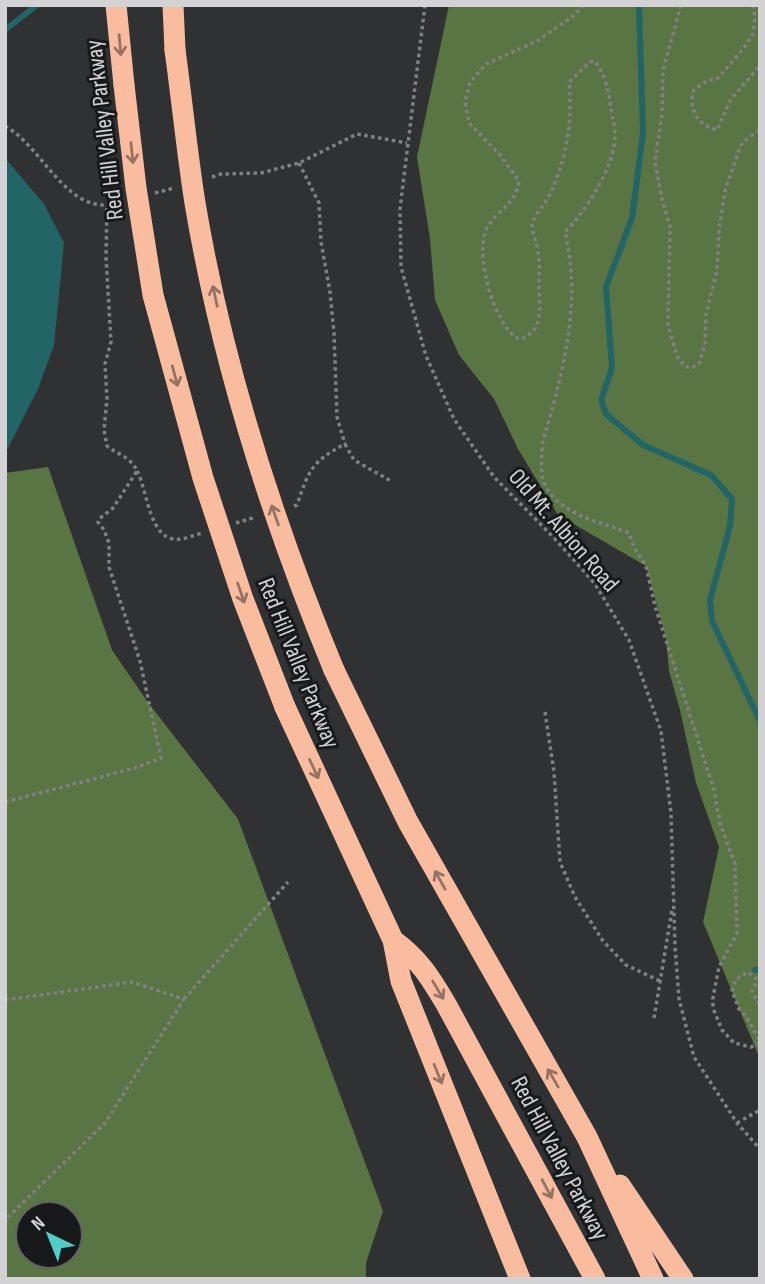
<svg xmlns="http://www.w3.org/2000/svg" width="765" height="1284" font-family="'Sofia Sans Condensed',sans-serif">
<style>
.forest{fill:#597543;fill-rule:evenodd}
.water{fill:#236567}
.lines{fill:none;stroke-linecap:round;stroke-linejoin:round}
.stream{stroke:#236567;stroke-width:6}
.path{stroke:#808183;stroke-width:3.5;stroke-dasharray:3.5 3.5;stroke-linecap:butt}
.highway{stroke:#fabc9f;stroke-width:21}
.highway-bridge{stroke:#fabc9f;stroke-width:21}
.oneway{stroke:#947363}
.labels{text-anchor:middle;stroke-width:6;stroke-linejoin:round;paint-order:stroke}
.street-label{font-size:24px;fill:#d3d3d5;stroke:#18191a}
</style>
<rect width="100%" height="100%" fill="#303133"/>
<path class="forest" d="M 449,5 L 760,5 L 760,1059 L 703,922 L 719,847 L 696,783 L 680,710 L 669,671 L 666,638 L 646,566 L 558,515 L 518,449 L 494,399 L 459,355 L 435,300 L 430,239 L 417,157 Z
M 48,467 L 112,650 L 147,701 L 238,819 L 383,1211 L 366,1263 L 366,1279 L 5,1279 L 5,473 ZM 28,1214 L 70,1214 L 70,1256 L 28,1256 Z"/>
<path class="water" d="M 5,158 L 44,204 L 64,243 L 54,345 L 38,389 L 5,454 Z"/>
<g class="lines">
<path class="stream" d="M 639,5 L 643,133 L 632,218 L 606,287 L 612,368 L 601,400 L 606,414 L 643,445 L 711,475 L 732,499 L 730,526 L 710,600 L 712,621 L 760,721
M 5,30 L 37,5
M 755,970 L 760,969"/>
<path class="path" d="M 425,5 L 400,209 L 401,267 L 426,356 L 454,419 L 494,477 L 557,541 L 595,584 L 629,640 L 661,731 L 671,813 L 675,946 L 679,999 L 694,1057 L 737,1123 L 760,1149
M 584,5 L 573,16 L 537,41 L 486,64 L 470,82 L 465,102 L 469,123 L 500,155 L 519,181 C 514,209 496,209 486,230 C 475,255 494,327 519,339 C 545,333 539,304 539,285 C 539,272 540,260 537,247 C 536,240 532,233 532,226 C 533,215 543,207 548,198 C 566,162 573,122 569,82 L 590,62 L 594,61 C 604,72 608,89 610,102 C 611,113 615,124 615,135 C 615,166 586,211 565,232 C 582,303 563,372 543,441 C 542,453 539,474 545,485 C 560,515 601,522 629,533 L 633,546 L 646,566 L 655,606 L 714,790 L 720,823 L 735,864 L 737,933 L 719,967 L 713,997 L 713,1008 L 722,1030 L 734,1043 L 751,1047 L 757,1045 L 760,1041 L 746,1016 L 739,1009 L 732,991 L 736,979 L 748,972 L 756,978 L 755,987 L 752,991 L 760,1007
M 681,5 L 663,70 L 662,114 L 655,162 L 662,199 L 670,227 L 668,325 L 677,356 L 685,367 L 693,367 L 699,364 L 705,345 L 706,314 L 717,270 L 719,230 L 725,191 L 740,147 L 744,141 L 760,130
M 753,5 L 755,17 L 753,34 L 743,49 L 718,78 L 706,81 L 693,91 C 689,110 697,125 717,130 L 731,99 L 760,66
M 5,126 C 45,148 66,218 120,203
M 299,163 L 319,203 L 321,242 L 330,292 L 334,333 L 337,417 L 345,444
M 212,177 L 221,174 L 261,173 L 299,163 L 357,134 L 407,143
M 155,193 L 174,188
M 137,471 C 148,491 149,544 181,539 C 188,538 195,535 202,533
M 294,506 L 297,505 C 309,470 311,462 345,444 L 354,460 L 391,481
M 236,523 L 256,517
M 545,712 L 554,772 L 560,862 L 575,897 L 603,941 L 626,965 L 660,981
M 5,802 L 135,768 L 161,758 L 140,661 L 109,567 L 109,543 L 104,530 L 98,522 L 99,519 L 113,508 L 137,471 C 130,456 118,455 107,446 L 104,430 L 107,399 L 105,364 L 111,342 L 106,257 L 107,206
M 184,999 L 288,882
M 5,1000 L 132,982 L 184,999 L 105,1123 L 5,1220
M 654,1018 L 672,910
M 737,1123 L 760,1110"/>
<path class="highway" d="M 116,5 L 124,85
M 173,5 L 175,50
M 334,670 L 408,822 L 587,1137 L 653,1279
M 285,707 L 393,940 C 419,959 430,977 446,1004 L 595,1279
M 393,940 L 401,981 L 520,1279
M 620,1185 L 683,1279"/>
<path class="highway-bridge" d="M 175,50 C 182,101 187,152 195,203 C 222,364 272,520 334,670
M 124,85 L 136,188 L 153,295 L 203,478 L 243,599 L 285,707"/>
</g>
<defs><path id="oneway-shaft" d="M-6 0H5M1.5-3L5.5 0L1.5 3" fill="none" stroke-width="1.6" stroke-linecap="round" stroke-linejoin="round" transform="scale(1.75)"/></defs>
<g class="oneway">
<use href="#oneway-shaft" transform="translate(120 45) rotate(85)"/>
<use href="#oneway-shaft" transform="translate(132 153) rotate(84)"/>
<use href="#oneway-shaft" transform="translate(215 296) rotate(-102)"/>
<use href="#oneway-shaft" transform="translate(175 376) rotate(75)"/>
<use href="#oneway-shaft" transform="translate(275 515) rotate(-109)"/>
<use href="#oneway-shaft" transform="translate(241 593) rotate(71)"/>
<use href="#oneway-shaft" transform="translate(314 769) rotate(65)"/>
<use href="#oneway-shaft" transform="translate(440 880) rotate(-119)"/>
<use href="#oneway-shaft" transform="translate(438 990) rotate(59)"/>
<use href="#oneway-shaft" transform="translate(438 1074) rotate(68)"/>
<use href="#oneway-shaft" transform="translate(553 1078) rotate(-120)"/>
<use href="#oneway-shaft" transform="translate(547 1189) rotate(62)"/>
</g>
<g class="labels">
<g class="street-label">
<text transform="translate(104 130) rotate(-97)" y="8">Red Hill Valley Parkway</text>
<text transform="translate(564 530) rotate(49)" y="8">Old Mt. Albion Road</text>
<text transform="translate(299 663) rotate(68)" y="8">Red Hill Valley Parkway</text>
<text transform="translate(560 1158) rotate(62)" y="8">Red Hill Valley Parkway</text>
</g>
</g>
<rect width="765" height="1284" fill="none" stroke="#d3d3d5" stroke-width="14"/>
<g transform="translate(49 1235) rotate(317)"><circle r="33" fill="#18191a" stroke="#636365" stroke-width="2"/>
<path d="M0-5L12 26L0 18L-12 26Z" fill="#54cdc8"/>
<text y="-10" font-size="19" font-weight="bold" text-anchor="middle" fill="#d3d3d5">N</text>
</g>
</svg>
